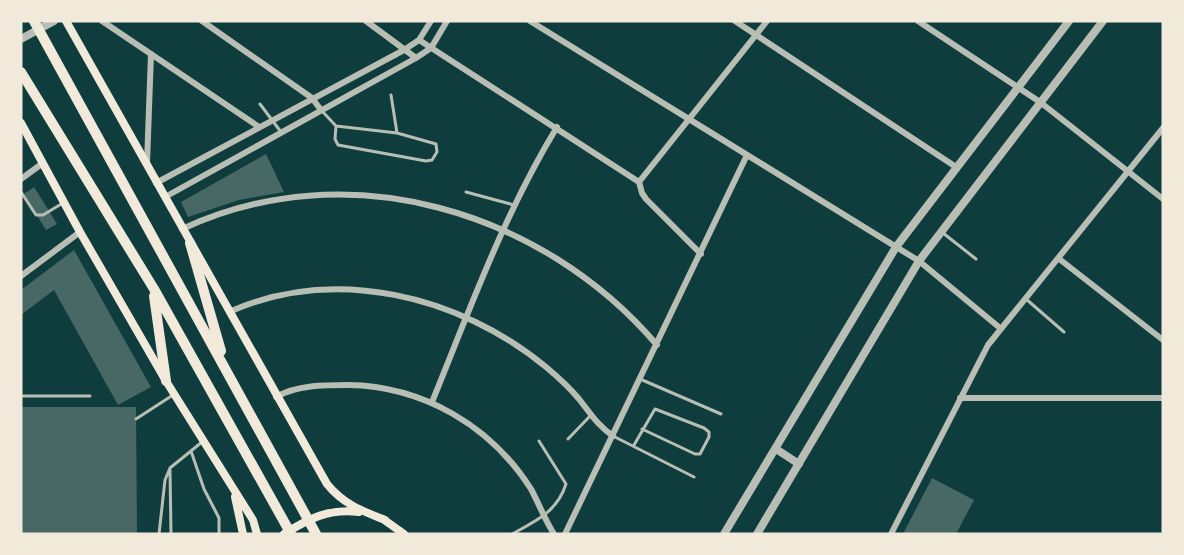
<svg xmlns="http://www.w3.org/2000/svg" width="1184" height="555" font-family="Quicksand,sans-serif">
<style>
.building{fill:#486865}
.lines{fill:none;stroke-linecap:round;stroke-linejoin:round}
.service{stroke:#b8beb3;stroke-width:3}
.minor{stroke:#b8beb3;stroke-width:6}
.tertiary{stroke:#b8beb3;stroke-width:8}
.secondary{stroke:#f1e9da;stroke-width:8}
.motorway{stroke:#f1e9da;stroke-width:10}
</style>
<rect width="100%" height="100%" fill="#0f3d3e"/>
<path class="building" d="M 266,154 L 284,192 L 239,200 L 188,217 L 181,202 Z
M 34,187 L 57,224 L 46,230 L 24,194 Z
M 74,250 L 151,387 L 118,405 L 54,290 L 21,315 L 21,290 Z
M 21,407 L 136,407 L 137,534 L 21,534 Z
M 932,478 L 974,500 L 956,534 L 903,534 Z"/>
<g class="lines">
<path class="service" d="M 260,104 L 281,132
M 322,111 L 336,126 L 335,139 L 338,145 L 426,161 L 432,160 L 437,152 L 436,144 L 397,133 L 391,95
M 336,126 L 397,133
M 21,192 L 36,215 L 43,215 L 63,203
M 466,192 L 514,205
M 943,233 L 976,259
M 1026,299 L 1064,332
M 640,379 L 721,414
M 21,396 L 90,396
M 136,419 L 173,395
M 613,436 L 694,477
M 568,439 L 591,415
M 634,445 L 655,409 L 704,428 L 709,432 L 709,437 L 700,454 L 695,454 L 642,429
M 191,451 L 204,489 L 219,518 L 219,534
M 170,470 L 171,534
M 159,534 L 165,480 L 170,468 L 202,442
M 512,534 C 536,521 557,512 566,484 L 539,441"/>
<path class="minor" d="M 102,21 L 259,127
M 202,21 L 312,98 L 321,110
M 366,21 L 416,58
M 530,21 L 919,261 L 1000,328
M 735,21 L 956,167
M 918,21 L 1040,102 L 1163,199
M 419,40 L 639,182 L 642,193 L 646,199 L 701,254
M 147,163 L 151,54
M 21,179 L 43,163
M 639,182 L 767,21
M 156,183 L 404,50 L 419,40 L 431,21
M 165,197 L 416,58 L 431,48 L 447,21
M 182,229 C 346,152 542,210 657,345
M 1058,258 L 1163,340
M 21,276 L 80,232
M 229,312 C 334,265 459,295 546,367 C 558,377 569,387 579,399 C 590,413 598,426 613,436
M 276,397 C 297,385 324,385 348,385 C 423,386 491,426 531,489 C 539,504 545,520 554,534
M 960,398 L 1163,398
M 432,402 C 470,309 504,214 557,127
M 565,534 L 747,155
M 891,534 L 988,345 L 1163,128"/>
<path class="tertiary" d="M 21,39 L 54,21
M 776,449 L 799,464
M 724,534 L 896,247 L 1069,21
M 757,534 L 919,261 L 1103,21"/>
<path class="secondary" d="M 66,21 L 327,484 C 343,504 362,511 385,520
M 21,123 L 80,232 L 166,381 L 253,520 L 257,534
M 235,497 L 243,534
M 383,519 L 404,534
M 284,534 C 308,519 329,508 359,512"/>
<path class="motorway" d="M 34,21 L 316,534
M 21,72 L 154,289 L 291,534
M 190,243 L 221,351
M 154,296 L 166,381"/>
</g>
<rect width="1184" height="555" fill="none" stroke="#f1e9da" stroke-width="45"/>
</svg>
